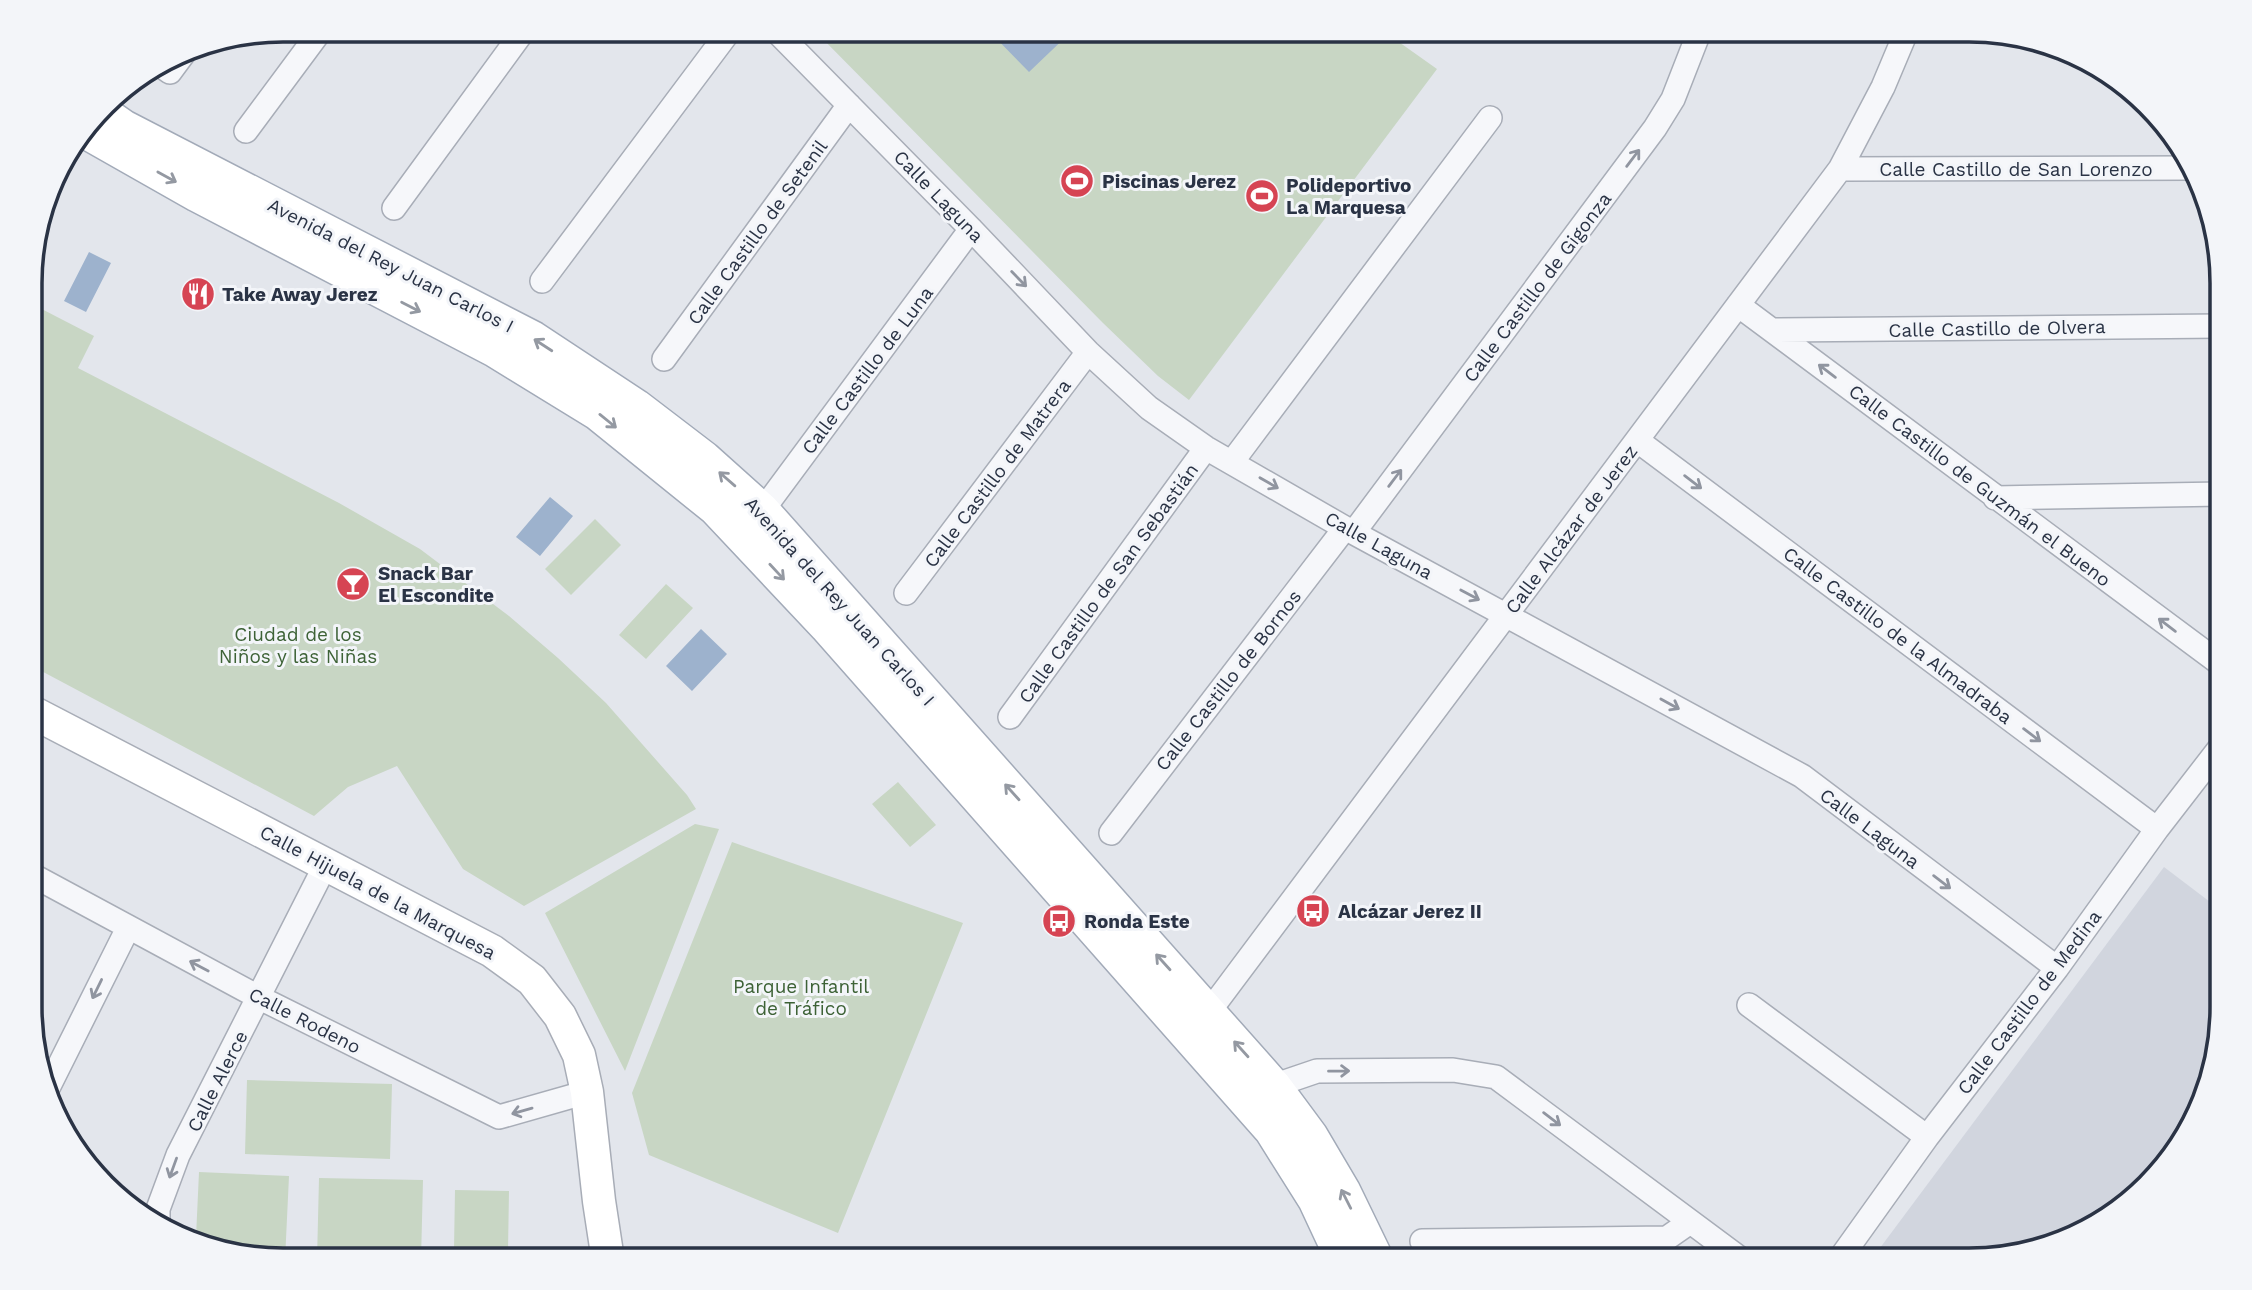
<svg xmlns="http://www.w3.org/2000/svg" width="2252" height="1290" font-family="'Work Sans',sans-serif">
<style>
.built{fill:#d1d5de}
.green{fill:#c8d6c4}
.water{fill:#9db2cd}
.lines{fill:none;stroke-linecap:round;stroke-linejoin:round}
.street-casing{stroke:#a8adb7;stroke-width:26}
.secondary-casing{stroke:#a8adb7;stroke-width:35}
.primary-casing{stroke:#a2aab8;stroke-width:38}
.street{stroke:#f6f7fa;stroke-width:23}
.secondary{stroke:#fff;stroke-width:32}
.primary{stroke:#fff;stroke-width:35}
.oneway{stroke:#9095a0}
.oneway2{stroke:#9499a2}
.labels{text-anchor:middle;stroke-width:6;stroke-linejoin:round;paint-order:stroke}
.street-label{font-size:19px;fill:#2a3345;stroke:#f3f5f9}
.poi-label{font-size:19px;font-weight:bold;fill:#2a3345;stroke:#f3f5f9;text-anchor:start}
.park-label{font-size:19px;fill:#3d6236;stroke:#f3f5f9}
.rim{fill:none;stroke:#2a3345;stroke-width:3.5}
</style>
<rect width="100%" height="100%" fill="#e3e6ec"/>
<path class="built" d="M 2164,867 L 2222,911 L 2222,1023 L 2196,1108 L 2171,1151 L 2096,1226 L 1985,1260 L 1871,1260 Z"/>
<path class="green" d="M 814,30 L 1268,30 L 1271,32 L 1273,30 L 1364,30 L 1388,38 L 1389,35 L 1437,69 L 1189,400 L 1158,376 L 1103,323 Z
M 32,304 L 94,336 L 78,368 L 339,503 L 420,549 L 509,616 L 558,658 L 606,703 L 687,795 L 696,809 L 524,906 L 463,869 L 397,766 L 348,787 L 314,816 L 32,666 Z
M 595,519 L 621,545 L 571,595 L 545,569 Z
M 666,584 L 693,608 L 646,659 L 619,635 Z
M 898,782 L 936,825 L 910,847 L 872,804 Z
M 695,824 L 719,829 L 625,1071 L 545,913 Z
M 732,842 L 963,923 L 838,1233 L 649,1155 L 632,1093 Z
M 247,1080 L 392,1084 L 390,1159 L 245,1154 Z
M 199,1172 L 289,1176 L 285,1260 L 196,1237 Z
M 319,1178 L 423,1180 L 421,1260 L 317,1260 Z
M 455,1190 L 509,1191 L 508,1250 L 454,1249 Z"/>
<path class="water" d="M 988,30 L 1073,30 L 1029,72 Z
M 89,252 L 111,263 L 86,312 L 64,301 Z
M 550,497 L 573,516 L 540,556 L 516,537 Z
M 701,629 L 727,654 L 692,691 L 666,666 Z"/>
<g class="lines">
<g class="street-casing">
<path id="street" d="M 775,30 L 971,229 L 1088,352 L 1149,408 L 1206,448 L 1345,528 L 1802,776 L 2057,968
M 160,65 L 170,72 L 187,49
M 246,131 L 321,30
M 1840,169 L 2192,168
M 394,208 L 524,30
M 542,281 L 730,30
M 1738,305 L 2222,665
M 1773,330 L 2222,326
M 664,359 L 849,105
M 1638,441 L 2157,829
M 1232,462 L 1490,118
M 1995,498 L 2222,494
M 762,511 L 971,229
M 1354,532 L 1655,128 L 1673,99 L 1700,30
M 906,593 L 1088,352
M 1010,717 L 1206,448
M 1111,833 L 1345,528
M 32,875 L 260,998 L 499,1117 L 587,1092
M 1749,1005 L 1927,1137
M 1208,1013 L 1840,169 L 1883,87 L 1907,30
M 49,1086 L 128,928
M 1273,1086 L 1317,1071 L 1453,1070 L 1496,1077 L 1742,1260
M 158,1226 L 158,1209 L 178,1155 L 326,864
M 1422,1241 L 1667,1238 L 1690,1222
M 1839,1260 L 1927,1137 L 2057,968 L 2157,829 L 2222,745"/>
</g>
<g class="secondary-casing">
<path id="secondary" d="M 32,712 L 492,951 L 532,980 L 560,1016 L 579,1055 L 587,1092 L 599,1201 L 608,1260"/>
</g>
<g class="primary-casing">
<path id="primary" d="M 101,112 L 124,128 L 533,339 L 636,407 L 704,459 L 762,511 L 1273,1086 L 1310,1136 L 1343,1192 L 1376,1260
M 86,131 L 197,194 L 496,350 L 597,412 L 716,508 L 827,626 L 1272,1130 L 1316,1200 L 1344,1260"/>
</g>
<use href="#street" class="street"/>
<use href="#secondary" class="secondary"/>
<use href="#primary" class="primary"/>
</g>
<defs><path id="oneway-shaft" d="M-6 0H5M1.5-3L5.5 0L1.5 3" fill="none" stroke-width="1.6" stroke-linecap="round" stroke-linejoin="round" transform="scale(1.75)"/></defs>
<g class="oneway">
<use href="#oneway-shaft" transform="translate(1633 158) rotate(-53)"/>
<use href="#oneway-shaft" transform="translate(1019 279) rotate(46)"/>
<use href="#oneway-shaft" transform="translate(1827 371) rotate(-143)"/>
<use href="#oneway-shaft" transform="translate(1395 478) rotate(-53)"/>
<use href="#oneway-shaft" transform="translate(1693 482) rotate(37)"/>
<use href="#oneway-shaft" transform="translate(1269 483) rotate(30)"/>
<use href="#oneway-shaft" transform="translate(1470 595) rotate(28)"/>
<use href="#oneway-shaft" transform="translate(2167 625) rotate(-143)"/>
<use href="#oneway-shaft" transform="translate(1670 704) rotate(29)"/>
<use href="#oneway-shaft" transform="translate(2032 735) rotate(37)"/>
<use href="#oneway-shaft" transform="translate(1942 882) rotate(37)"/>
<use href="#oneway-shaft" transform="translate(199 966) rotate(-152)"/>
<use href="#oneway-shaft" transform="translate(97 989) rotate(116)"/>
<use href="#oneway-shaft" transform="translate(1339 1071) rotate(-1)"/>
<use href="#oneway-shaft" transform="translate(522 1111) rotate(164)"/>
<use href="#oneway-shaft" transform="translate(1552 1119) rotate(37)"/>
<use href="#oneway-shaft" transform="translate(173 1168) rotate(110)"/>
</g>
<g class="oneway2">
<use href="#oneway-shaft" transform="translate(167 177) rotate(29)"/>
<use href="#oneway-shaft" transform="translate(411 307) rotate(27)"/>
<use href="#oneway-shaft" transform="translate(543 345) rotate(-147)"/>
<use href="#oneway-shaft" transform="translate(608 421) rotate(39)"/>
<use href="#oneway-shaft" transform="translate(727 479) rotate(-139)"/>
<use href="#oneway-shaft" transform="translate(777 572) rotate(47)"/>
<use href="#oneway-shaft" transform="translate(1012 792) rotate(-132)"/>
<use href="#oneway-shaft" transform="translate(1163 962) rotate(-132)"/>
<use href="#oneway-shaft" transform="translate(1241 1049) rotate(-132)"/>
<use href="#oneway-shaft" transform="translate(1346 1199) rotate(-117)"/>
</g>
<defs>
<g id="stadium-disc" transform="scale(1.75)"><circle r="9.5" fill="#d64453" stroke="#f3f5f9"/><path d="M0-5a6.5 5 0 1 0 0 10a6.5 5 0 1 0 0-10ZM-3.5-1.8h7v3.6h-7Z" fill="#fff"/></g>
<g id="restaurant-disc" transform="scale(1.75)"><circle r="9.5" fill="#d64453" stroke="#f3f5f9"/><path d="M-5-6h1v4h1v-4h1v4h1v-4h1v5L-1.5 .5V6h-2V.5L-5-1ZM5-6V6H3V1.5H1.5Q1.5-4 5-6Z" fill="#fff"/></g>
<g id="bar-disc" transform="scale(1.75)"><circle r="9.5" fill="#d64453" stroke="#f3f5f9"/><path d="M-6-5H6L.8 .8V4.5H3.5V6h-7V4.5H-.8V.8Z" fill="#fff"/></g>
<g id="bus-disc" transform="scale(1.75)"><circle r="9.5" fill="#d64453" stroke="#f3f5f9"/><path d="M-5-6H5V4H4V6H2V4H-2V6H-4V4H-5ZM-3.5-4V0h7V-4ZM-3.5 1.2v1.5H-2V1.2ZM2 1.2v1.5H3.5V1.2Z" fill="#fff"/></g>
</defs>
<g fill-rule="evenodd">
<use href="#stadium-disc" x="1077" y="181"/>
<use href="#stadium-disc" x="1262" y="196"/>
<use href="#restaurant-disc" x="198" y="294"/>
<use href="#bar-disc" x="353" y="584"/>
<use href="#bus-disc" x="1313" y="911"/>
<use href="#bus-disc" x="1059" y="921"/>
</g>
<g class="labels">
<g class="street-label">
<text x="2016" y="176">Calle Castillo de San Lorenzo</text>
<text transform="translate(939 196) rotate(46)" y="7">Calle Laguna</text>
<text transform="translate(757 232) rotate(-54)" y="7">Calle Castillo de Setenil</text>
<text transform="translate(391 265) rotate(27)" y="7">Avenida del Rey Juan Carlos I</text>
<text transform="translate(1537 287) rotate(-53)" y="7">Calle Castillo de Gigonza</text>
<text transform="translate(1997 328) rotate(-1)" y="7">Calle Castillo de Olvera</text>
<text transform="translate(867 370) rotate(-53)" y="7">Calle Castillo de Luna</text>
<text transform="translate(997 473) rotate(-53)" y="7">Calle Castillo de Matrera</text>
<text transform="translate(1980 485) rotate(37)" y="7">Calle Castillo de Guzmán el Bueno</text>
<text transform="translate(1571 529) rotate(-53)" y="7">Calle Alcázar de Jerez</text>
<text transform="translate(1379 545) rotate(29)" y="7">Calle Laguna</text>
<text transform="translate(1108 583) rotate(-54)" y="7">Calle Castillo de San Sebastián</text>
<text transform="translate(840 601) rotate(48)" y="7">Avenida del Rey Juan Carlos I</text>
<text transform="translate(1898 635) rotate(37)" y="7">Calle Castillo de la Almadraba</text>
<text transform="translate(1228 680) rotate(-52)" y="7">Calle Castillo de Bornos</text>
<text transform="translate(1870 828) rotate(37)" y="7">Calle Laguna</text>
<text transform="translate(378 892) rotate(28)" y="7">Calle Hijuela de la Marquesa</text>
<text transform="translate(2029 1002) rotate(-53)" y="7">Calle Castillo de Medina</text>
<text transform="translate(305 1020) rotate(27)" y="7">Calle Rodeno</text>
<text transform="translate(217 1081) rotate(-63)" y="7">Calle Alerce</text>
</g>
<g class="poi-label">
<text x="1102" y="188">Piscinas Jerez</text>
<text x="1286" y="192">Polideportivo<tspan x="1286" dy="22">La Marquesa</tspan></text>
<text x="222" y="301">Take Away Jerez</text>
<text x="378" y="580">Snack Bar<tspan x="378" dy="22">El Escondite</tspan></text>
<text x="1338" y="918">Alcázar Jerez II</text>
<text x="1084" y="928">Ronda Este</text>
</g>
<g class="park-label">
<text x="298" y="641">Ciudad de los<tspan x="298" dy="22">Niños y las Niñas</tspan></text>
<text x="801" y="993">Parque Infantil<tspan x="801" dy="22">de Tráfico</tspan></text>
</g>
</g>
<path d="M0 0H2252V1290H0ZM283 42H1969A241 241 0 0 1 2210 283V1007A241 241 0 0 1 1969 1248H283A241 241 0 0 1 42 1007V283A241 241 0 0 1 283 42Z" fill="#f3f5f9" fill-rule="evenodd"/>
<path class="rim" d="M283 42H1969A241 241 0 0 1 2210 283V1007A241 241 0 0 1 1969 1248H283A241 241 0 0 1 42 1007V283A241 241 0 0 1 283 42Z"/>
</svg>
